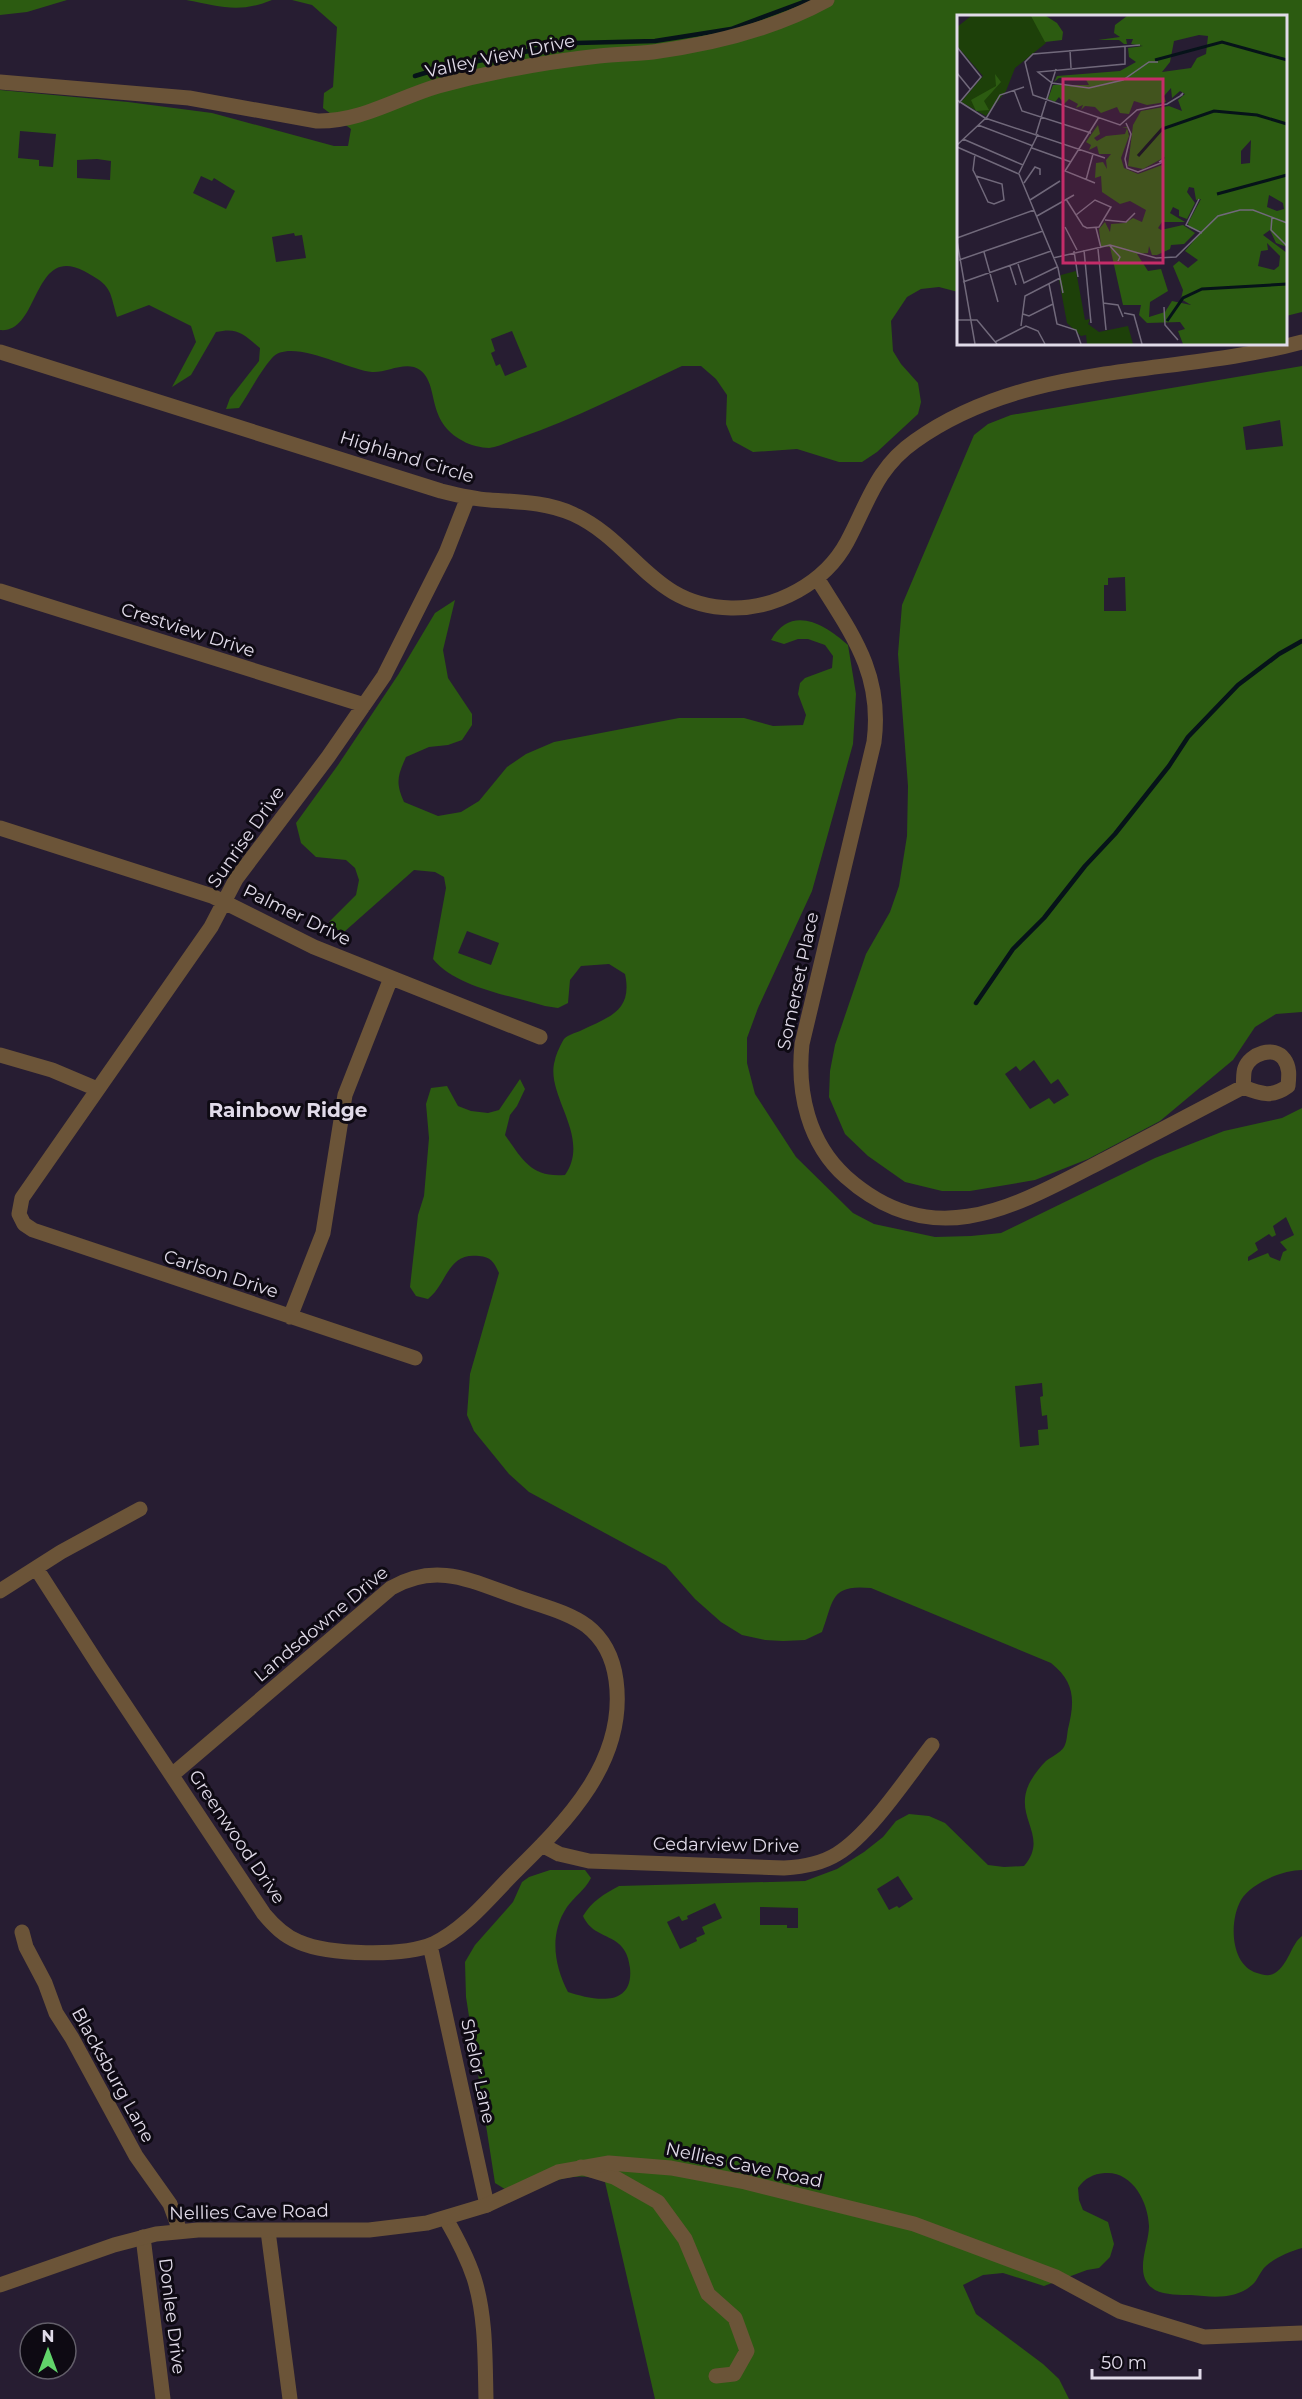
<svg xmlns="http://www.w3.org/2000/svg" width="1302" height="2399" font-family="Montserrat,sans-serif">
<style>
.forest{fill:#2c5b11;fill-rule:evenodd}
.lines{fill:none;stroke-linecap:round;stroke-linejoin:round}
.stream{stroke:#061319;stroke-width:4.5}
.minor{stroke:#6b5438;stroke-width:15}
.tertiary{stroke:#6b5438;stroke-width:15}
.labels{text-anchor:middle;stroke-width:6;stroke-linejoin:round;paint-order:stroke}
.street-label{font-size:18px;fill:#e1dbe9;stroke:#0e0a13}
.neighbourhood-label{font-size:20px;font-weight:bold;fill:#e1dbe9;stroke:#0e0a13}
.inset-river{fill:none;stroke:#061319;stroke-width:3}
.inset-road{fill:none;stroke:#71697b;stroke-width:1.5}
.view{fill:#c52c69;fill-opacity:0.15;stroke:#c52c69;stroke-width:3}
.inset-edge{fill:none;stroke:#e1dbe9;stroke-width:3}
</style>
<rect width="100%" height="100%" fill="#271d32"/>
<path class="forest" d="M 0,0 L 67,0 L 27,12 L 0,15 Z
M 186,0 L 272,0 C 238,14 220,6 186,0 Z
M 292,0 L 1302,0 L 1302,312 L 1286,316 L 1286,16 L 958,16 L 958,292 L 939,287 L 921,289 L 907,297 L 891,321 L 893,351 L 901,364 L 918,383 L 921,402 L 918,414 L 877,452 L 862,462 L 839,462 L 797,449 L 753,452 L 733,441 L 726,424 L 727,395 L 716,379 L 701,366 L 682,366 C 628,391 575,419 519,438 C 510,441 499,447 489,448 C 482,448 469,445 463,441 C 425,421 440,385 420,370 C 406,360 387,373 372,372 C 348,370 290,337 272,358 C 259,373 250,392 239,408 L 226,409 L 230,398 L 259,361 L 260,348 C 243,334 238,327 216,332 L 191,375 L 172,387 L 196,342 L 191,326 L 149,305 L 117,317 C 109,289 112,286 84,271 C 32,244 40,334 0,330 L 0,90 L 128,102 L 212,113 L 334,146 L 348,146 L 351,129 L 323,108 L 324,93 L 333,87 L 337,27 L 312,5 ZM 20,131 L 56,134 L 53,167 L 39,166 L 39,160 L 18,158 ZM 97,159 L 111,161 L 110,180 L 77,178 L 77,160 ZM 201,176 L 212,181 L 214,178 L 235,191 L 226,209 L 193,193 ZM 294,233 L 295,236 L 302,235 L 306,258 L 276,262 L 272,237 ZM 512,331 L 527,367 L 505,376 L 500,364 L 496,366 L 491,353 L 495,351 L 491,339 Z
M 1302,366 L 1302,1012 L 1276,1014 L 1255,1027 L 1233,1060 L 1160,1121 L 1088,1159 L 1035,1180 L 970,1191 L 942,1191 L 905,1182 L 868,1156 L 845,1134 L 829,1097 L 830,1071 L 835,1045 L 866,954 L 890,912 L 899,886 L 907,836 L 908,786 L 898,654 L 902,605 L 974,435 L 988,424 L 1011,415 ZM 1280,420 L 1283,446 L 1246,450 L 1243,427 ZM 1125,577 L 1126,611 L 1104,611 L 1104,585 L 1108,585 L 1108,578 ZM 1034,1060 L 1051,1084 L 1058,1079 L 1069,1095 L 1054,1104 L 1049,1098 L 1030,1109 L 1005,1074 L 1016,1066 L 1020,1071 Z
M 455,600 L 443,650 L 448,678 L 472,714 L 472,725 L 462,740 L 448,745 L 429,747 L 406,757 C 398,775 395,782 404,802 L 438,816 L 461,812 L 479,801 L 507,767 L 526,754 L 554,742 L 679,718 L 744,718 L 773,726 L 803,725 L 806,715 L 798,694 L 800,683 L 805,678 L 832,668 L 833,656 L 825,645 L 808,639 L 798,639 L 784,644 L 771,640 C 791,604 825,624 848,645 L 856,694 L 853,744 L 812,891 L 758,1008 L 747,1038 L 747,1063 L 755,1094 L 796,1157 L 853,1213 L 874,1224 L 935,1237 L 971,1236 L 1001,1233 L 1155,1158 L 1224,1131 L 1282,1118 L 1302,1108 L 1302,1870 C 1283,1870 1251,1883 1241,1900 C 1229,1921 1230,1965 1257,1973 C 1263,1975 1269,1977 1275,1973 C 1289,1964 1291,1944 1302,1936 L 1302,2248 C 1289,2252 1276,2257 1266,2266 C 1260,2271 1258,2280 1252,2285 C 1235,2300 1212,2297 1191,2295 C 1181,2295 1165,2295 1155,2290 C 1132,2276 1149,2246 1149,2226 C 1148,2201 1132,2171 1105,2173 C 1093,2174 1085,2178 1078,2188 L 1079,2200 L 1083,2210 L 1108,2222 L 1114,2244 L 1110,2257 L 1099,2268 L 1087,2270 L 1044,2286 L 1003,2273 L 983,2275 L 963,2285 L 976,2314 L 1043,2364 L 1059,2379 L 1069,2399 L 655,2399 L 605,2182 C 575,2168 546,2184 518,2197 L 495,2183 L 466,1997 L 465,1962 L 475,1945 L 513,1902 L 522,1882 L 529,1877 L 550,1870 L 585,1870 L 591,1878 C 585,1890 574,1897 567,1907 C 549,1934 554,1965 568,1992 C 592,2000 634,2009 630,1968 C 626,1930 595,1943 583,1916 C 592,1901 604,1894 619,1886 L 805,1881 L 837,1869 L 864,1852 L 883,1837 L 896,1821 L 909,1814 L 929,1816 L 945,1823 L 988,1865 L 1004,1867 L 1024,1866 C 1050,1836 1013,1818 1029,1784 C 1033,1776 1040,1767 1046,1761 C 1051,1757 1060,1753 1064,1747 C 1067,1742 1067,1734 1068,1729 C 1075,1701 1075,1682 1051,1663 L 871,1588 C 830,1584 834,1600 822,1632 L 805,1640 L 783,1641 L 765,1640 L 742,1635 L 721,1622 L 695,1599 L 666,1566 L 529,1492 L 509,1474 L 474,1431 L 467,1415 L 470,1374 L 499,1273 C 494,1262 491,1257 479,1256 C 447,1252 448,1283 428,1299 L 416,1296 L 410,1287 L 418,1215 L 424,1196 L 429,1138 L 426,1104 L 431,1088 L 447,1086 L 458,1106 L 471,1111 L 488,1113 L 499,1110 L 520,1079 L 525,1089 L 517,1106 L 510,1115 L 505,1135 C 522,1159 531,1178 565,1175 C 592,1136 544,1095 555,1060 C 556,1054 561,1044 564,1039 C 568,1035 575,1033 580,1031 C 609,1017 633,1011 625,974 L 609,964 L 581,966 L 570,980 L 568,1003 L 558,1008 L 545,1006 C 509,995 457,988 433,959 L 446,888 L 444,877 L 435,872 L 414,870 L 344,932 L 335,929 L 329,922 L 356,895 L 359,880 L 355,868 L 346,860 L 316,857 L 301,843 L 296,823 L 338,765 L 398,675 L 435,613 ZM 467,931 L 499,943 L 491,965 L 458,953 ZM 1286,1217 L 1294,1235 L 1280,1242 L 1287,1250 L 1283,1252 L 1280,1261 L 1270,1257 L 1268,1253 L 1248,1261 L 1248,1257 L 1258,1250 L 1255,1243 L 1269,1234 L 1272,1237 L 1276,1235 L 1273,1226 ZM 1042,1383 L 1043,1396 L 1040,1397 L 1042,1416 L 1047,1415 L 1048,1429 L 1038,1430 L 1039,1445 L 1020,1447 L 1015,1386 ZM 898,1876 L 913,1899 L 899,1908 L 897,1906 L 889,1910 L 877,1889 ZM 715,1903 L 722,1918 L 702,1927 L 705,1934 L 696,1938 L 697,1941 L 680,1949 L 667,1922 L 679,1916 L 682,1921 L 688,1919 L 687,1916 ZM 760,1907 L 798,1908 L 798,1928 L 787,1928 L 787,1925 L 760,1925 Z"/>
<g class="lines">
<path class="stream" d="M 415,76 L 438,69 L 544,48 L 576,43 L 655,41 L 731,29 L 809,0
M 976,1003 L 1013,949 L 1044,918 L 1085,866 L 1115,834 L 1169,766 L 1188,737 L 1238,685 L 1279,654 L 1302,641"/>
<path class="minor" d="M 0,82 L 189,98 L 317,121 C 361,122 397,98 438,86 C 490,72 545,62 599,56 C 617,54 635,54 653,52 C 713,44 774,29 827,0
M 0,352 L 441,491 C 457,495 473,499 490,500 C 519,502 546,502 573,514 C 636,543 651,606 731,608 C 776,609 825,583 847,542 C 868,503 876,468 915,441 C 1029,360 1173,377 1302,342
M 817,578 C 851,633 883,673 874,742 L 802,1044 C 797,1092 808,1143 846,1177 C 935,1256 1017,1205 1106,1159 C 1151,1135 1197,1111 1243,1087 C 1261,1094 1272,1098 1288,1086 C 1289,1076 1290,1067 1284,1059 C 1274,1045 1250,1054 1245,1068 C 1243,1073 1244,1081 1243,1087
M 0,591 L 364,705
M 0,828 L 212,896 L 314,947 L 540,1037
M 0,1055 L 52,1070 L 97,1089
M 290,1317 L 323,1233 L 345,1095 L 391,978
M 415,1358 L 33,1230 L 24,1224 L 19,1214 L 22,1198 L 211,927 L 236,879 L 328,757 L 384,676 L 446,553 L 468,497
M 36,1568 L 99,1666 L 264,1914 C 274,1926 284,1936 299,1942 C 329,1955 403,1957 433,1944 C 465,1929 490,1897 514,1873 C 567,1821 627,1761 616,1680 C 613,1658 605,1640 587,1626 C 568,1612 542,1606 520,1598 C 473,1582 438,1561 391,1588 L 172,1775
M 0,1591 L 61,1552 L 140,1509
M 542,1845 L 559,1854 L 589,1861 L 784,1868 C 802,1867 821,1864 837,1854 C 870,1834 908,1776 932,1745
M 22,1932 L 26,1947 L 45,1983 L 56,2013 L 72,2038 L 136,2156 L 170,2204 L 180,2231
M 430,1945 L 487,2205
M 581,2167 L 614,2177 L 658,2202 L 685,2239 L 708,2294 L 735,2318 L 747,2351 L 734,2374 L 716,2376
M 446,2219 C 457,2238 467,2257 474,2278 C 486,2316 485,2359 486,2399
M 268,2231 L 290,2399
M 143,2237 L 163,2399"/>
<path class="tertiary" d="M 0,2285 L 114,2245 L 156,2234 L 198,2230 L 369,2230 L 427,2223 L 487,2205 L 558,2172 L 609,2163 L 671,2168 L 745,2182 L 914,2224 L 1056,2277 L 1119,2311 L 1204,2337 L 1302,2333"/>
</g>
<g class="labels">
<g class="street-label">
<text transform="translate(500 56) rotate(-12)" y="6">Valley View Drive</text>
<text transform="translate(407 457) rotate(17)" y="6">Highland Circle</text>
<text transform="translate(188 630) rotate(18)" y="6">Crestview Drive</text>
<text transform="translate(246 837) rotate(-55)" y="6">Sunrise Drive</text>
<text transform="translate(297 915) rotate(26)" y="6">Palmer Drive</text>
<text transform="translate(798 981) rotate(-78)" y="6">Somerset Place</text>
<text transform="translate(221 1274) rotate(18)" y="6">Carlson Drive</text>
<text transform="translate(321 1624) rotate(-40)" y="6">Landsdowne Drive</text>
<text transform="translate(237 1837) rotate(56)" y="6">Greenwood Drive</text>
<text transform="translate(726 1845) rotate(1)" y="6">Cedarview Drive</text>
<text transform="translate(478 2071) rotate(78)" y="6">Shelor Lane</text>
<text transform="translate(113 2075) rotate(61)" y="6">Blacksburg Lane</text>
<text transform="translate(744 2165) rotate(12)" y="6">Nellies Cave Road</text>
<text transform="translate(249 2212) rotate(-1)" y="6">Nellies Cave Road</text>
<text transform="translate(172 2316) rotate(83)" y="6">Donlee Drive</text>
</g>
<g class="neighbourhood-label">
<text x="288" y="1117">Rainbow Ridge</text>
</g>
</g>
<g transform="translate(957 15)">
<rect width="330" height="330" fill="#271d32"/>
<path d="M 14,1 L 76,1 L 89,28 L 58,53 L 49,76 L 29,101 L 4,87 L 26,61 L 0,31 L 0,12 ZM 119,256 L 128,305 L 133,304 L 131,309 L 142,317 L 171,311 L 176,329 L 130,329 L 129,320 L 124,321 L 110,308 L 102,265 L 104,260 Z" fill="#1d4009"/>
<path d="M 74,1 L 89,1 L 100,8 L 106,17 L 105,25 L 88,27 ZM 170,1 L 330,1 L 330,232 L 319,228 L 313,215 L 306,220 L 330,238 L 330,329 L 226,329 L 221,316 L 228,314 L 223,307 L 190,308 L 182,300 L 184,290 L 166,290 L 153,232 L 144,231 L 142,214 L 148,207 L 153,217 L 154,209 L 168,208 L 176,203 L 185,207 L 189,195 L 173,186 L 163,189 L 145,177 L 144,161 L 138,163 L 139,148 L 146,147 L 150,154 L 149,145 L 154,139 L 142,139 L 140,131 L 132,135 L 134,130 L 129,127 L 141,110 L 143,119 L 137,123 L 140,126 L 149,121 L 168,119 L 170,113 L 165,113 L 170,112 L 172,121 L 164,143 L 167,153 L 181,159 L 205,150 L 208,142 L 186,154 L 171,151 L 176,110 L 184,96 L 212,91 L 225,96 L 221,85 L 228,79 L 223,76 L 215,83 L 214,73 L 207,81 L 209,87 L 190,90 L 177,86 L 172,99 L 163,98 L 160,92 L 144,98 L 138,92 L 128,91 L 124,95 L 126,90 L 119,93 L 121,89 L 112,84 L 107,89 L 102,82 L 98,87 L 91,84 L 96,70 L 132,70 L 128,63 L 102,63 L 97,67 L 100,61 L 163,56 L 179,47 L 172,42 L 171,33 L 186,31 L 174,29 L 176,24 L 169,24 L 170,29 L 167,29 L 162,25 L 141,25 L 163,22 L 157,18 L 158,10 ZM 242,20 L 251,21 L 249,39 L 240,43 L 234,53 L 205,57 L 213,47 L 217,26 ZM 294,125 L 293,148 L 284,149 L 284,136 ZM 232,172 L 237,173 L 239,185 L 244,184 L 231,208 L 232,213 L 245,216 L 228,236 L 241,245 L 231,253 L 222,246 L 216,251 L 226,275 L 224,284 L 234,290 L 215,286 L 208,297 L 192,302 L 193,287 L 211,276 L 204,254 L 191,256 L 180,239 L 191,238 L 192,231 L 195,240 L 200,240 L 213,234 L 214,230 L 227,229 L 238,218 L 226,210 L 204,215 L 201,213 L 205,207 L 228,207 L 213,198 L 216,192 L 222,195 L 222,201 L 230,204 L 238,188 L 230,177 ZM 312,180 L 326,188 L 327,194 L 320,196 L 310,192 ZM 310,228 L 323,241 L 322,251 L 317,255 L 301,251 L 304,236 L 311,235 ZM 38,59 L 44,67 L 27,86 L 32,95 L 19,96 L 14,85 L 39,71 Z" fill="#2c5b11" fill-rule="evenodd"/>
<path class="inset-river" d="M 198,45 L 265,27 L 330,45M 181,141 L 205,114 L 257,96 L 300,100 L 330,109M 260,179 L 330,160M 210,306 L 226,283 L 245,274 L 330,269"/>
<path class="inset-road" d="M 183,30 L 76,39 L 68,47 L 76,80 L 163,110 L 180,95 L 210,89 L 225,80 L 226,78 L 223,81M 0,32 L 24,62 L 2,88M 168,32 L 168,49 L 81,57 L 95,68 L 132,73 L 166,65 L 192,47 L 201,47M 113,35 L 114,53M 0,58 L 13,74M 57,75 L 65,96 L 134,118M 0,85 L 28,103 L 148,143M 169,108 L 174,119 L 168,144 L 170,153 L 181,157 L 204,148 L 205,145 L 202,147M 21,110 L 76,131M 79,119 L 99,54M 6,124 L 66,150M 0,130 L 30,102 L 43,80 L 67,72M 0,132 L 62,159 L 101,253 L 106,278M 75,133 L 114,147M 18,139 L 16,155 L 18,159 L 31,187 L 37,189 L 47,185 L 45,169 L 19,161M 62,158 L 81,119M 129,165 L 136,139M 67,168 L 78,152 L 83,154 L 83,160M 138,168 L 108,156 L 142,102M 109,184 L 114,192 L 126,211 L 130,213 L 142,212 L 154,192 L 138,185 L 119,200M 242,184 L 229,210 L 245,218M 73,185 L 103,166M 80,201 L 117,180M 315,202 L 314,215 L 330,231M 148,205 L 169,207 L 178,198M 108,212 L 120,235M 139,213 L 144,233M 0,223 L 77,195M 0,226 L 18,329M 153,231 L 163,242 L 161,246M 141,234 L 149,315M 127,235 L 134,308M 117,236 L 121,262M 27,237 L 41,287M 96,243 L 153,230 L 199,243 L 219,242 L 261,201 L 283,195 L 296,195 L 330,208M 2,245 L 86,216M 61,249 L 67,268 L 100,252M 53,251 L 59,270M 6,267 L 94,236M 92,269 L 100,309 L 119,315 L 124,329M 146,288 L 161,290 L 166,302M 207,292 L 208,310 L 221,325M 167,298 L 177,300 L 185,329M 66,299 L 72,301 L 96,289M 0,305 L 20,305 L 40,329M 64,311 L 68,281 L 103,263M 38,327 L 69,311 L 81,316 L 88,329"/>
<path class="view" d="M 106,64 L 206,64 L 206,248 L 106,248 Z"/>
<rect width="330" height="330" class="inset-edge"/>
</g>
<g transform="translate(48 2351)"><circle r="28" fill="#0e0a13" stroke="#625e69" stroke-width="1.5"/>
<path d="M0-4.5L10 22L0 15L-10 22Z" fill="#61d46a"/>
<text y="-9" font-size="16" font-weight="bold" text-anchor="middle" fill="#e1dbe9">N</text>
</g>
<path d="M1092 2369v9h108v-9" fill="none" stroke="#e1dbe9" stroke-width="3"/>
<text x="1101" y="2369" font-size="18" fill="#e1dbe9" stroke="#0e0a13" stroke-width="4.5" paint-order="stroke">50 m</text>
</svg>
